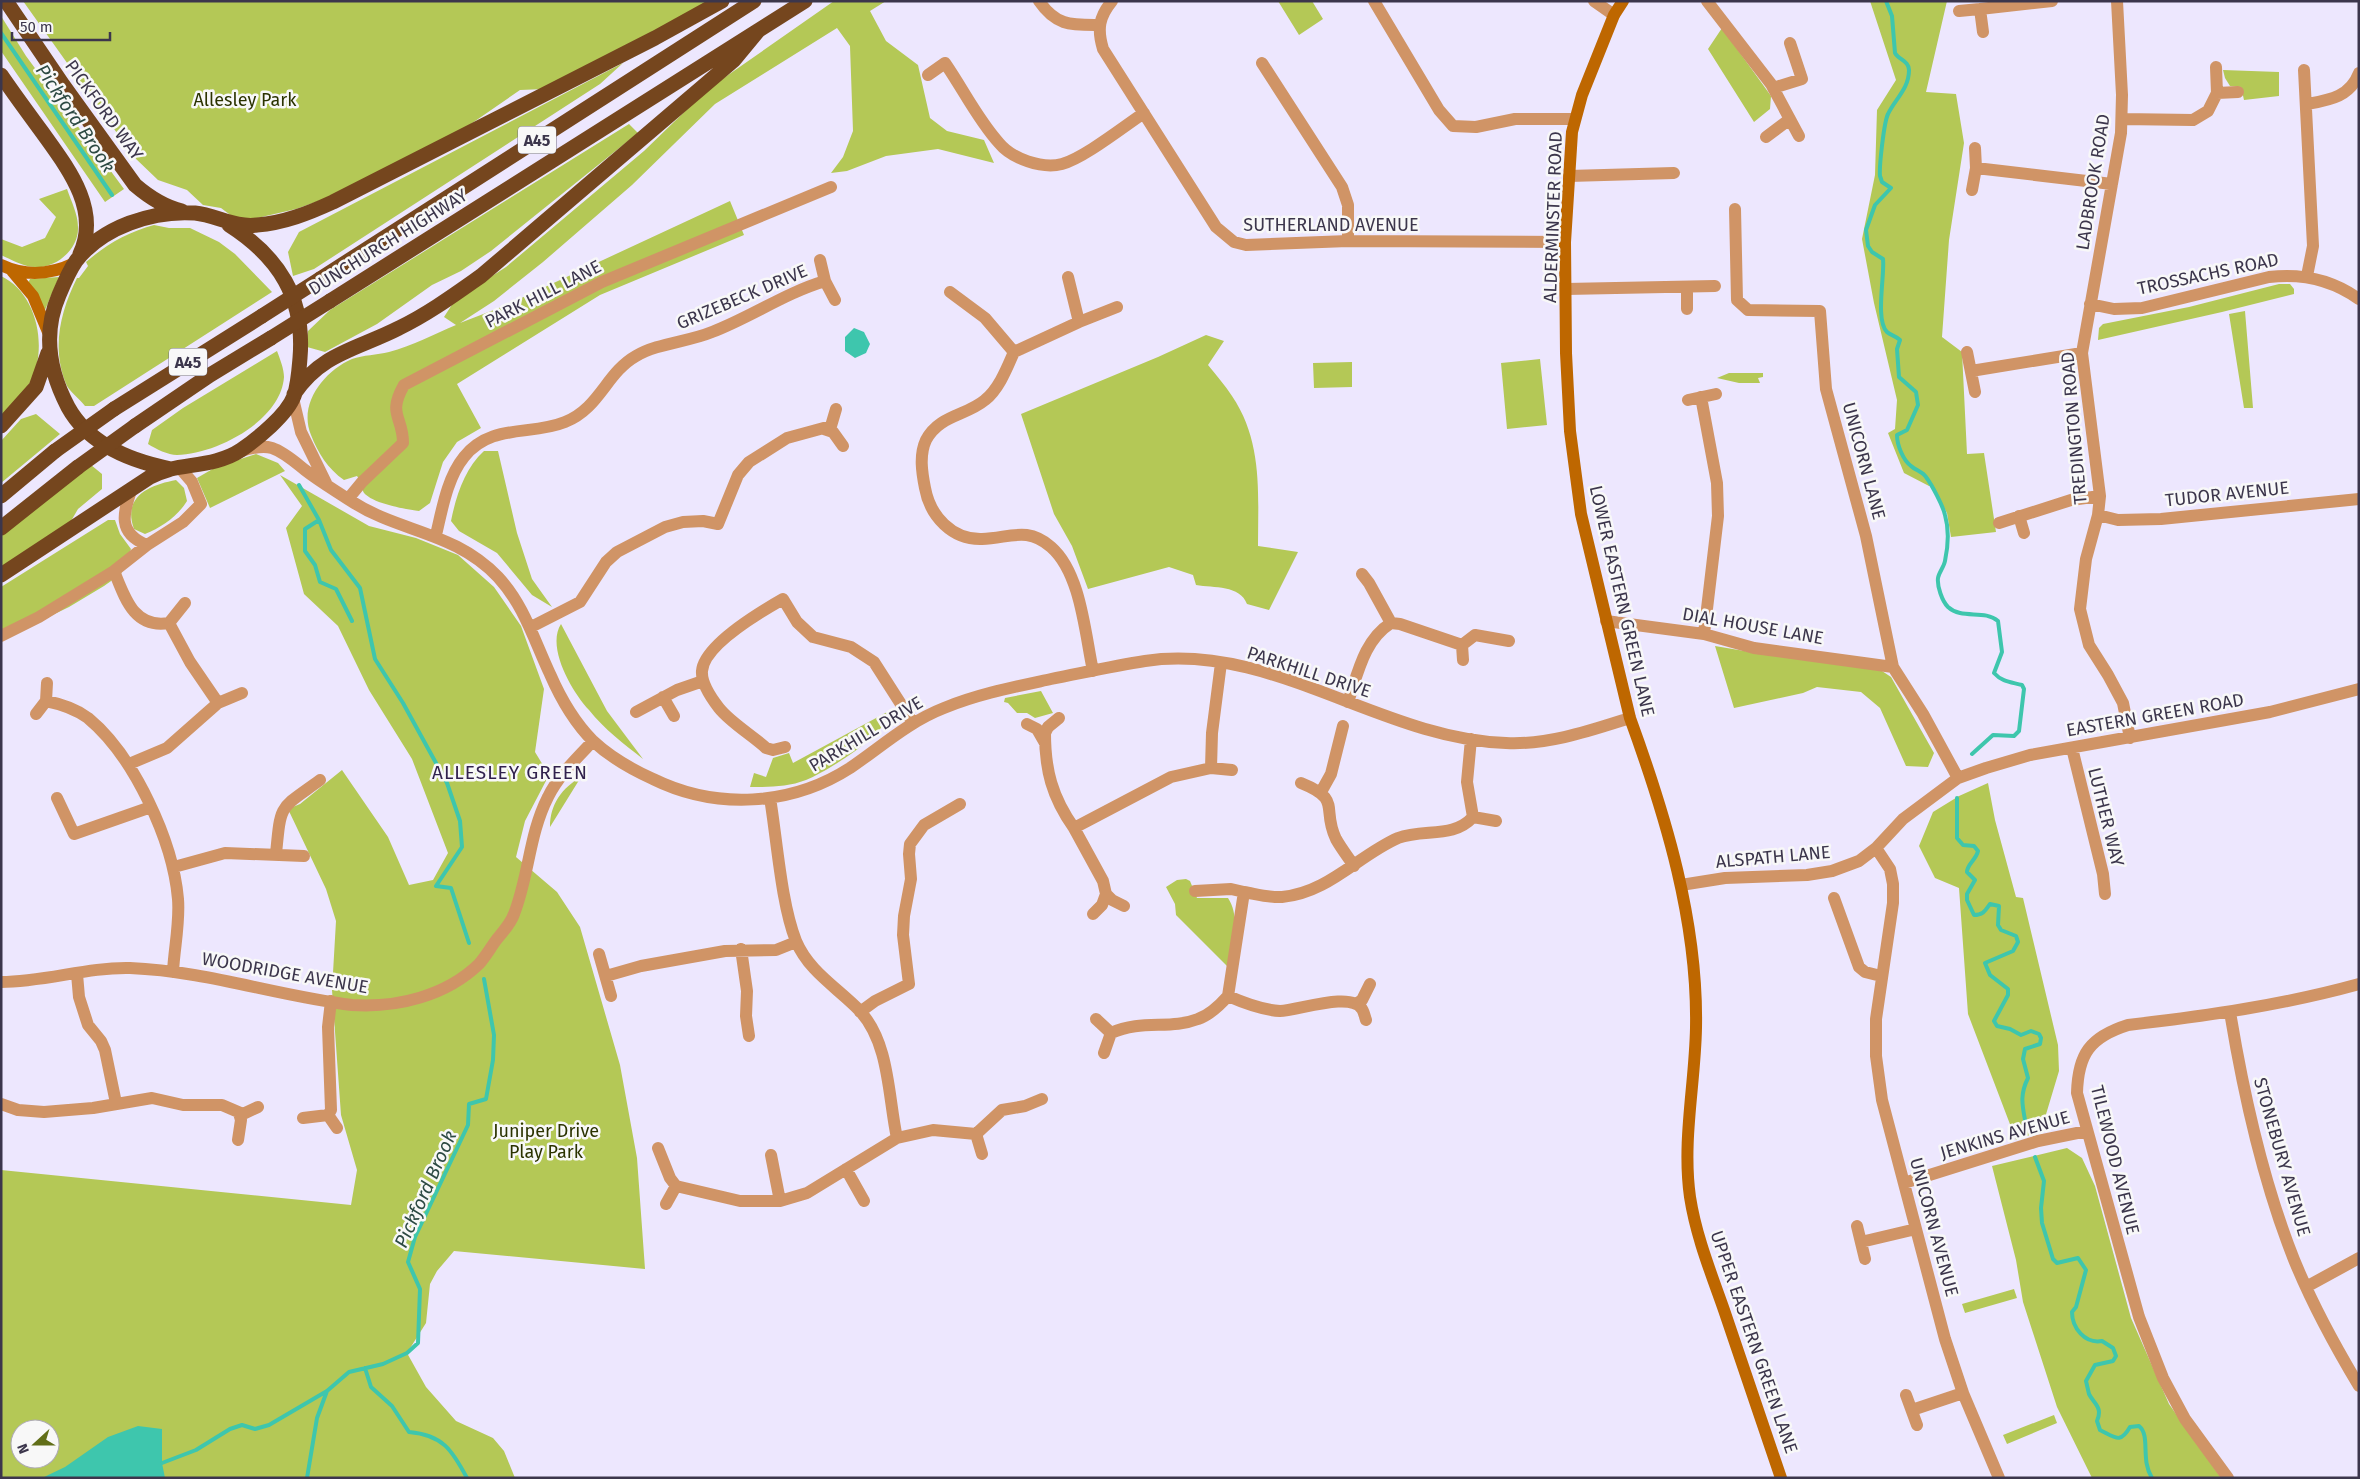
<svg xmlns="http://www.w3.org/2000/svg" width="2360" height="1479" font-family="'Fira Sans',sans-serif">
<style>
.green{fill:#b4c856;fill-rule:evenodd}
.water{fill:#3ec6ad}
.lines{fill:none;stroke-linecap:round;stroke-linejoin:round}
.stream{stroke:#3ec6ad;stroke-width:4}
.street{stroke:#d09466;stroke-width:12}
.secondary{stroke:#be6700;stroke-width:12}
.highway{stroke:#75461e;stroke-width:15}
.highway-bridge{stroke:#75461e;stroke-width:15}
.labels{text-anchor:middle;stroke-width:5;stroke-linejoin:round;paint-order:stroke}
.shield{fill:#f8f8f8;stroke:#747080;stroke-width:1}
.shield-label{font-size:16px;font-weight:bold;fill:#3c364c}
.park-label{font-size:18px;fill:#2b3300;stroke:#f8f8f8}
.street-label{font-size:18px;fill:#3c364c;stroke:#f8f8f8}
.water-label{font-size:19px;font-style:italic;fill:#2d4a43;stroke:#f8f8f8}
.neighbourhood-label{font-size:19px;letter-spacing:1px;fill:#31214d;stroke:#f8f8f8}
</style>
<rect width="100%" height="100%" fill="#ede7fe"/>
<path class="green" d="M 23,1 L 711,1 L 545,89 L 520,90 L 465,128 L 327,198 L 296,209 L 249,220 L 233,217 L 221,208 L 203,205 L 187,190 L 158,180 L 134,157 Z
M 834,1 L 886,1 L 870,11 L 886,41 L 918,65 L 930,118 L 947,131 L 984,140 L 994,163 L 938,149 L 886,156 L 847,171 L 831,173 L 843,157 L 853,131 L 850,46 L 837,28 L 715,104 L 632,185 L 543,262 L 494,301 L 460,323 L 504,306 L 730,201 L 744,235 L 600,295 L 457,384 L 481,428 L 457,442 L 443,462 L 430,503 L 419,511 C 405,509 374,504 364,493 C 361,488 361,481 357,476 L 344,480 C 328,469 318,453 311,435 C 298,404 324,371 352,359 C 363,355 377,355 389,352 C 412,346 434,334 456,325 L 444,317 L 455,300 L 506,267 L 644,151 L 708,89 Z
M 1278,1 L 1312,1 L 1323,19 L 1299,35 Z
M 1870,1 L 1947,1 L 1926,92 L 1956,94 L 1964,143 L 1949,240 L 1942,337 L 1962,352 L 1967,454 L 1984,453 L 1996,532 L 1951,537 L 1947,513 L 1932,485 L 1929,486 L 1904,473 L 1888,433 L 1895,429 L 1897,400 L 1874,303 L 1862,239 L 1875,175 L 1877,110 L 1896,80 Z
M 1,16 L 26,56 L 124,189 L 105,202 L 1,51 Z
M 1722,28 L 1771,96 L 1770,109 L 1754,122 L 1708,49 Z
M 623,63 L 600,84 L 314,269 L 293,276 L 288,252 L 299,232 Z
M 2223,70 L 2279,72 L 2279,96 L 2244,100 L 2241,87 L 2230,86 L 2225,78 Z
M 629,124 L 638,133 L 491,251 L 461,271 L 432,285 L 377,324 L 325,352 L 307,347 L 308,331 L 330,310 Z
M 67,189 C 71,201 78,214 78,227 C 79,249 56,269 34,267 C 22,266 12,260 1,255 L 1,239 L 22,247 L 45,238 L 56,217 L 39,199 Z
M 154,225 L 169,228 L 190,228 L 219,242 L 235,254 L 272,292 L 94,406 L 85,406 C 80,399 71,393 67,386 C 51,350 60,312 77,278 L 79,278 L 88,266 L 86,262 C 107,244 128,232 154,225 Z
M 1,276 C 37,293 48,347 31,381 C 24,394 10,407 1,418 Z
M 59,277 L 45,310 L 28,283 L 30,279 Z
M 2279,284 L 2290,284 L 2294,289 L 2294,294 L 2222,312 L 2098,340 L 2099,328 L 2103,324 L 2189,307 Z
M 2245,311 L 2253,408 L 2244,408 L 2229,314 Z
M 1206,335 L 1224,341 L 1208,365 C 1216,375 1225,385 1232,396 C 1263,442 1258,493 1258,546 L 1298,552 L 1269,610 L 1247,604 C 1240,585 1214,588 1196,585 L 1193,575 L 1169,567 L 1088,589 L 1072,546 L 1054,514 L 1021,414 L 1158,357 Z
M 277,351 C 280,359 284,369 284,377 C 281,421 216,454 177,455 C 168,455 156,449 148,444 L 152,430 L 183,408 Z
M 1540,359 L 1547,425 L 1507,429 L 1501,363 Z
M 1352,362 L 1352,387 L 1314,388 L 1313,363 Z
M 1729,373 L 1763,373 L 1763,377 L 1758,378 L 1760,383 L 1739,383 L 1717,378 Z
M 36,414 L 60,434 L 1,483 L 1,441 L 21,419 Z
M 484,451 L 498,451 L 517,533 L 532,579 L 552,607 L 532,595 L 497,553 L 459,531 L 451,521 C 456,496 465,468 484,451 Z
M 256,454 L 278,463 L 285,471 L 210,508 L 197,478 L 216,467 Z
M 91,465 L 102,474 L 102,489 L 78,509 L 71,521 L 1,567 L 1,534 Z
M 280,475 L 369,526 L 416,538 L 458,555 L 494,587 L 521,626 L 544,689 L 535,752 L 549,775 L 525,821 L 516,857 L 557,892 L 580,927 L 620,1065 L 637,1158 L 645,1269 L 454,1251 L 437,1271 L 430,1284 L 426,1323 L 407,1353 L 426,1387 L 456,1421 L 493,1438 L 504,1451 L 515,1478 L 1,1478 L 1,1170 L 351,1205 L 357,1170 L 341,1115 L 332,990 L 336,921 L 326,889 L 288,809 L 300,804 L 342,770 L 388,837 L 409,885 L 433,880 L 448,853 L 412,759 L 369,690 L 338,626 L 304,594 L 286,528 L 302,506 ZM 20,1429 L 50,1429 L 50,1459 L 20,1459 Z
M 176,480 L 184,488 L 187,501 C 177,517 162,527 145,534 L 134,529 C 122,496 150,485 176,480 Z
M 108,520 L 115,520 L 120,534 L 131,549 L 121,574 L 104,586 L 69,607 L 1,640 L 1,587 Z
M 561,624 L 607,711 L 643,759 C 624,744 604,729 589,710 C 572,692 546,647 561,624 Z
M 1715,646 L 1768,655 L 1879,669 L 1891,677 L 1934,753 L 1928,767 L 1906,766 L 1880,708 L 1861,692 L 1817,687 L 1803,693 L 1734,708 Z
M 1041,691 L 1053,713 L 1035,718 L 1027,713 L 1017,713 L 1008,703 L 1004,702 L 1005,698 Z
M 889,711 C 890,733 826,772 806,780 C 788,787 769,787 750,787 L 754,773 L 766,777 L 773,758 L 789,753 L 793,763 Z
M 581,777 L 550,827 C 550,804 562,788 581,777 Z
M 1988,783 L 1995,820 L 2016,897 L 2023,898 L 2058,1045 L 2059,1071 L 2041,1131 L 2016,1140 L 1968,1014 L 1959,888 L 1935,878 L 1919,846 L 1933,812 L 1959,796 Z
M 1186,879 L 1190,881 L 1197,898 L 1228,898 C 1241,917 1232,946 1229,968 L 1176,915 L 1175,904 L 1166,887 L 1177,880 Z
M 2067,1148 L 2082,1158 L 2095,1186 L 2131,1318 L 2169,1404 L 2221,1478 L 2092,1478 L 2057,1407 L 2023,1302 L 2016,1260 L 1992,1166 Z
M 2014,1289 L 2017,1298 L 1965,1313 L 1962,1304 Z
M 2054,1415 L 2057,1423 L 2007,1444 L 2003,1435 Z"/>
<path class="water" d="M 854,328 L 864,332 L 870,344 L 866,353 L 855,358 L 845,351 L 845,337 Z
M 138,1426 L 162,1429 L 162,1463 L 165,1478 L 42,1478 L 65,1467 L 108,1437 Z"/>
<g class="lines">
<path class="stream" d="M 1886,1 L 1892,16 L 1895,53 C 1899,60 1909,61 1909,70 C 1909,89 1895,99 1888,114 C 1884,122 1879,167 1880,176 L 1882,182 L 1891,188 L 1875,205 L 1866,230 L 1868,246 L 1872,252 L 1883,259 C 1885,275 1875,320 1887,332 C 1890,335 1896,336 1900,340 L 1897,349 L 1899,377 L 1916,392 L 1918,405 L 1907,430 L 1897,435 C 1897,445 1903,460 1911,466 C 1915,470 1923,472 1926,477 C 1932,485 1943,506 1945,515 C 1949,529 1948,547 1945,561 C 1944,567 1939,572 1938,578 C 1937,586 1942,601 1948,607 C 1962,620 1984,609 1998,621 L 2002,652 L 1994,673 C 2002,682 2011,682 2022,685 L 2024,689 L 2019,731 L 2014,736 L 1993,735 L 1972,754
M 1,33 L 112,195
M 299,485 L 319,520 L 331,550 L 360,588 L 375,659 L 403,703 L 447,783 L 460,821 L 462,847 L 436,886 L 451,888 L 469,943
M 319,520 L 305,529 L 305,551 L 315,565 L 320,582 L 336,589 L 352,621
M 1957,798 L 1957,838 L 1963,845 L 1974,846 L 1978,851 C 1976,860 1967,864 1967,872 L 1975,880 L 1967,894 L 1967,900 L 1974,915 C 1983,915 1985,911 1990,904 L 1999,906 L 1998,925 L 2001,930 L 2016,936 L 2018,942 L 2013,951 L 1985,963 L 1990,975 L 2008,989 L 2008,995 L 1994,1021 L 1997,1026 L 2010,1029 L 2021,1035 L 2031,1031 L 2039,1034 L 2041,1038 L 2040,1044 L 2025,1049 L 2023,1059 L 2028,1078 C 2020,1094 2022,1104 2025,1120
M 2035,1157 L 2044,1181 L 2041,1208 L 2042,1223 L 2053,1259 L 2057,1263 L 2078,1258 L 2086,1270 L 2076,1307 L 2072,1312 C 2072,1328 2085,1344 2102,1341 L 2113,1348 L 2116,1356 L 2113,1361 L 2095,1365 L 2086,1381 C 2087,1385 2088,1390 2089,1394 C 2094,1404 2103,1407 2097,1421 L 2100,1430 C 2116,1438 2120,1444 2130,1427 L 2139,1426 C 2151,1436 2140,1459 2152,1478
M 365,1368 L 371,1387 L 392,1406 L 409,1432 C 443,1435 452,1450 467,1478
M 162,1463 L 196,1450 L 230,1429 L 242,1425 L 255,1429 L 269,1425 L 327,1391 L 349,1372 L 383,1364 L 407,1353 L 418,1343 L 420,1289 L 408,1262 L 415,1237 L 468,1125 L 469,1104 L 486,1099 L 493,1060 L 494,1035 L 484,979
M 307,1478 L 317,1418 L 327,1391"/>
<path class="street" d="M 1039,1 C 1056,26 1071,25 1098,25
M 1112,1 C 1099,17 1097,29 1103,49 L 1216,227 L 1234,242 L 1246,245 L 1348,241 L 1565,242
M 1374,1 L 1439,110 L 1453,126 L 1476,127 L 1515,119 L 1575,119
M 1594,1 L 1614,15
M 1707,1 L 1771,84 L 1799,136
M 2117,1 L 2122,95 L 2121,133 L 2082,353 L 2100,496 L 2098,515 L 2086,559 L 2080,609 L 2089,645 L 2108,675 L 2123,703 L 2130,738
M 1959,11 L 1980,9
M 1983,32 L 1980,9 L 2052,1
M 1262,63 L 1342,187 L 1348,205 L 1348,241
M 2304,70 L 2313,246 L 2307,276
M 928,75 L 945,63 C 963,89 978,120 999,143 C 1012,159 1042,169 1062,164 C 1084,158 1123,127 1144,113
M 1773,88 L 1802,79 L 1790,43
M 2217,93 L 2238,92
M 2307,104 C 2329,100 2350,97 2359,73
M 2122,119 L 2193,120 L 2208,111 L 2217,93 L 2216,67
M 1766,137 L 1790,119
M 1976,168 L 2112,184
M 1569,176 L 1674,173
M 1972,190 L 1976,168 L 1975,148
M 1735,209 L 1737,300 L 1748,310 L 1820,311 L 1826,389 L 1866,536 L 1893,667 L 1923,714 L 1958,778
M 820,260 L 825,281 L 835,300
M 1687,287 L 1687,309
M 1566,289 L 1715,286
M 950,292 L 985,318 L 1014,352 C 1007,368 999,389 985,400 C 966,416 939,415 926,440 C 919,455 922,473 925,488 C 930,516 952,540 982,539 C 1010,538 1027,526 1051,547 C 1081,573 1085,634 1093,671
M 2090,304 L 2114,309 L 2142,308 L 2269,277 C 2302,273 2331,279 2359,299
M 1079,322 L 1117,307
M 1014,352 L 1079,322 L 1068,277
M 1967,352 L 1975,392
M 1971,371 L 2082,353
M 1701,397 L 1717,483 L 1718,516 L 1704,634
M 293,398 L 301,432 L 326,483
M 1688,400 L 1716,394
M 824,429 L 833,432 L 843,446
M 241,451 C 251,448 262,445 272,448 C 284,452 295,462 305,470 C 319,481 336,491 351,501 C 400,533 454,531 498,577 C 524,605 534,640 550,674 C 560,697 575,723 593,741 C 609,756 633,770 653,779 C 716,810 791,806 850,768 C 881,747 908,722 944,708 C 978,694 1014,687 1051,679 C 1082,673 1113,666 1145,661 C 1272,642 1381,739 1506,743 C 1549,745 1589,731 1630,718
M 132,488 C 123,513 117,533 147,545
M 348,499 L 362,482 L 403,443 C 403,416 387,415 404,385 L 602,282 L 831,187
M 2098,515 L 2118,520 L 2161,519 L 2359,499
M 2019,516 L 2024,533
M 1999,523 L 2071,500 L 2100,496
M 436,535 C 442,510 447,478 464,457 C 491,423 531,436 565,422 C 600,408 606,373 636,356 C 658,343 688,342 712,332 C 751,317 785,293 825,281
M 114,571 C 125,598 134,629 169,623 L 190,662 L 218,703 L 167,748 L 129,764
M 1362,574 L 1369,583 L 1391,623
M 1606,621 L 1704,634 L 1754,648 L 1893,667
M 169,623 L 185,603
M 531,627 L 580,602 L 606,562 L 617,552 L 665,527 L 683,522 L 703,521 L 718,524 L 738,475 L 749,462 L 787,438 L 831,426 L 836,409
M 1,636 L 39,617 L 114,571 L 147,545 L 183,522 L 201,504 L 192,482 L 180,468
M 1462,645 L 1463,660
M 663,697 L 674,716
M 46,701 C 61,704 76,709 88,718 C 134,756 173,841 178,899 C 180,923 174,949 173,972
M 1348,702 C 1358,673 1364,640 1391,623 L 1400,624 L 1462,645 L 1475,635 L 1509,641
M 218,703 L 242,693
M 636,712 L 677,690 L 703,681
M 36,714 L 46,701 L 47,683
M 1059,718 L 1048,727 L 1045,733 C 1045,770 1052,797 1074,828
M 1027,724 L 1037,729 L 1045,743
M 785,747 L 773,750 L 766,748 C 752,735 731,723 719,708 C 712,699 701,683 702,671 C 704,645 762,611 783,599 L 797,622 L 813,637 L 851,647 L 874,662 L 913,723
M 2072,748 L 2103,874 L 2105,894
M 1211,768 L 1232,770
M 1301,783 C 1343,800 1321,808 1336,839 C 1341,848 1348,857 1354,866
M 1321,792 L 1331,774 L 1343,726
M 57,798 L 74,834 L 151,807
M 770,798 C 777,840 781,903 796,941 C 809,972 838,988 860,1011 C 890,1044 888,1097 897,1138
M 1473,817 L 1496,821
M 1876,848 L 1890,869 L 1893,884 L 1893,903 L 1876,1019 L 1876,1056 L 1882,1100 L 1945,1339 L 1963,1393 L 1999,1478
M 276,854 C 281,802 279,810 320,780
M 174,867 L 225,853 L 304,856
M 1681,885 L 1725,878 L 1807,875 L 1832,871 L 1859,861 L 1876,848 L 1903,819 L 1958,778 L 1986,768 L 2030,755 L 2270,712 L 2359,689
M 1195,891 L 1231,889 L 1244,892
M 1834,898 L 1859,967 L 1865,972 L 1881,976
M 1124,906 L 1112,900 L 1106,894 L 1103,881 L 1074,828 L 1171,777 L 1211,768 L 1212,733 L 1221,663
M 1093,914 L 1102,905 L 1106,894
M 741,949 L 747,991 L 746,1016 L 749,1036
M 599,954 L 611,996
M 77,974 L 79,997 L 88,1025 L 101,1041 L 105,1050 L 116,1103
M 606,976 L 641,966 L 725,951 L 776,950 L 796,942
M 1,982 C 45,982 87,967 130,968 C 206,971 278,996 352,1005 C 397,1008 446,996 479,964 C 486,956 491,947 497,939 C 503,932 511,923 514,914 C 529,876 529,834 548,797 C 558,776 577,758 593,741
M 331,1001 L 328,1027 L 331,1110 L 328,1115 L 337,1128
M 1356,1004 L 1362,1000 L 1370,984
M 860,1012 L 875,1001 L 909,984 L 903,935 L 904,916 L 911,879 L 909,854 L 910,844 L 924,825 L 960,804
M 2230,1012 C 2243,1091 2260,1169 2288,1244 C 2306,1293 2332,1341 2359,1386
M 1096,1019 L 1111,1033
M 1366,1020 C 1365,1017 1364,1012 1362,1009 C 1351,991 1297,1011 1280,1011 C 1262,1010 1244,1003 1228,996 L 1244,892 C 1256,894 1270,898 1282,897 C 1328,893 1359,855 1398,838 C 1424,828 1453,839 1473,817 L 1467,782 L 1471,739
M 1104,1053 L 1111,1033 C 1142,1019 1170,1030 1198,1019 C 1210,1015 1220,1005 1228,996
M 1,1104 L 18,1110 L 44,1112 L 93,1108 L 152,1098 L 183,1105 L 222,1105 L 243,1114 L 258,1107
M 303,1118 L 328,1115
M 976,1134 L 1002,1110 L 1025,1106 L 1042,1099
M 976,1134 L 982,1154
M 238,1140 L 241,1120 L 239,1113
M 658,1148 L 670,1178 L 676,1186 L 740,1201 L 780,1201 L 807,1193 L 897,1138 L 933,1130 L 976,1134
M 771,1155 L 780,1201
M 846,1169 L 864,1201
M 1904,1183 L 2038,1141 L 2087,1131
M 666,1204 L 676,1186
M 1857,1226 L 1865,1259
M 1861,1242 L 1916,1229
M 2306,1287 L 2359,1258
M 1906,1395 L 1917,1425
M 1912,1410 L 1963,1393
M 2228,1478 L 2185,1419 L 2163,1378 L 2139,1317 L 2077,1093 C 2078,1054 2090,1037 2128,1025 C 2206,1016 2283,1005 2359,984"/>
<path class="secondary" d="M 1623,1 L 1614,15 L 1582,95 L 1572,132 L 1565,242 L 1566,353 L 1570,431 L 1581,514 L 1630,718 C 1666,817 1698,922 1696,1028 C 1695,1084 1682,1141 1690,1197 C 1696,1236 1711,1273 1724,1310 C 1743,1366 1762,1422 1781,1478
M 1,265 C 26,277 50,275 75,263
M 12,271 L 33,296 L 48,332"/>
<path class="highway" d="M 6,1 L 63,85 L 135,185 C 149,197 164,207 182,211
M 1,75 C 14,94 28,113 42,132 C 67,167 101,209 80,254
M 320,279 L 754,1
M 330,301 L 805,1
M 294,394 C 321,353 358,349 399,328 C 428,314 454,295 481,276 L 734,60 L 758,31
M 114,409 L 262,316
M 1,426 L 36,387 L 48,353
M 135,426 L 210,375 L 271,338
M 171,469 C 130,461 89,445 68,407 C 49,371 43,332 59,295 C 64,283 69,271 76,261 C 102,227 153,210 195,213 C 216,215 235,228 257,225 C 284,223 309,213 333,202 L 655,38 L 722,1
M 1,496 L 55,451
M 1,528 L 78,467
M 1,575 L 150,477 C 156,474 164,471 171,469 C 194,464 220,464 241,450 C 257,439 287,415 294,396 C 298,385 299,370 300,358 C 305,298 279,257 229,225"/>
<path class="highway-bridge" d="M 262,316 L 320,279
M 271,338 L 330,301
M 55,451 L 114,409
M 78,467 L 135,426"/>
</g>
<g class="labels">
<g class="shield">
<rect x="518" y="126.5" width="38" height="27" rx="4"/>
<rect x="169" y="348.5" width="38" height="27" rx="4"/>
</g>
<g class="shield-label">
<text x="537" y="146">A45</text>
<text x="188" y="368">A45</text>
</g>
<g class="park-label">
<text x="245" y="106">Allesley Park</text>
<text x="546" y="1137">Juniper Drive<tspan x="546" dy="21">Play Park</tspan></text>
</g>
<g class="street-label">
<text transform="translate(104 110) rotate(54)" y="6">PICKFORD WAY</text>
<text transform="translate(2093 182) rotate(-81)" y="6">LADBROOK ROAD</text>
<text transform="translate(1553 217) rotate(-88)" y="6">ALDERMINSTER ROAD</text>
<text x="1331" y="231">SUTHERLAND AVENUE</text>
<text transform="translate(388 242) rotate(-32)" y="6">DUNCHURCH HIGHWAY</text>
<text transform="translate(2208 274) rotate(-12)" y="6">TROSSACHS ROAD</text>
<text transform="translate(543 294) rotate(-27)" y="6">PARK HILL LANE</text>
<text transform="translate(742 297) rotate(-23)" y="6">GRIZEBECK DRIVE</text>
<text transform="translate(2074 428) rotate(-95)" y="6">TREDINGTON ROAD</text>
<text transform="translate(1864 461) rotate(75)" y="6">UNICORN LANE</text>
<text transform="translate(2227 494) rotate(-6)" y="6">TUDOR AVENUE</text>
<text transform="translate(1622 601) rotate(77)" y="6">LOWER EASTERN GREEN LANE</text>
<text transform="translate(1753 626) rotate(10)" y="6">DIAL HOUSE LANE</text>
<text transform="translate(1309 672) rotate(18)" y="6">PARKHILL DRIVE</text>
<text transform="translate(2155 715) rotate(-10)" y="6">EASTERN GREEN ROAD</text>
<text transform="translate(866 734) rotate(-31)" y="6">PARKHILL DRIVE</text>
<text transform="translate(2106 817) rotate(76)" y="6">LUTHER WAY</text>
<text transform="translate(1773 857) rotate(-5)" y="6">ALSPATH LANE</text>
<text transform="translate(285 973) rotate(10)" y="6">WOODRIDGE AVENUE</text>
<text transform="translate(2005 1135) rotate(-16)" y="6">JENKINS AVENUE</text>
<text transform="translate(2282 1157) rotate(74)" y="6">STONEBURY AVENUE</text>
<text transform="translate(2115 1160) rotate(76)" y="6">TILEWOOD AVENUE</text>
<text transform="translate(1934 1227) rotate(75)" y="6">UNICORN AVENUE</text>
<text transform="translate(1754 1342) rotate(71)" y="6">UPPER EASTERN GREEN LANE</text>
</g>
<g class="water-label">
<text transform="translate(76 118) rotate(56)" y="7">Pickford Brook</text>
<text transform="translate(425 1189) rotate(-66)" y="7">Pickford Brook</text>
</g>
<g class="neighbourhood-label">
<text x="510" y="779">ALLESLEY GREEN</text>
</g>
</g>
<rect width="2360" height="1479" fill="none" stroke="#3c364c" stroke-width="5"/>
<g transform="translate(35 1444) rotate(249)"><circle r="24" fill="#f8f8f8" stroke="#adaab3"/>
<path d="M0-4L9 19L0 12L-9 19Z" fill="#616e18"/>
<text y="-8" font-size="14" font-weight="bold" text-anchor="middle" fill="#3c364c">N</text>
</g>
<path d="M12 32v8h98v-8" fill="none" stroke="#3c364c" stroke-width="2.5"/>
<text x="20" y="32" font-size="15" fill="#3c364c" stroke="#f8f8f8" stroke-width="4" paint-order="stroke">50 m</text>
</svg>
